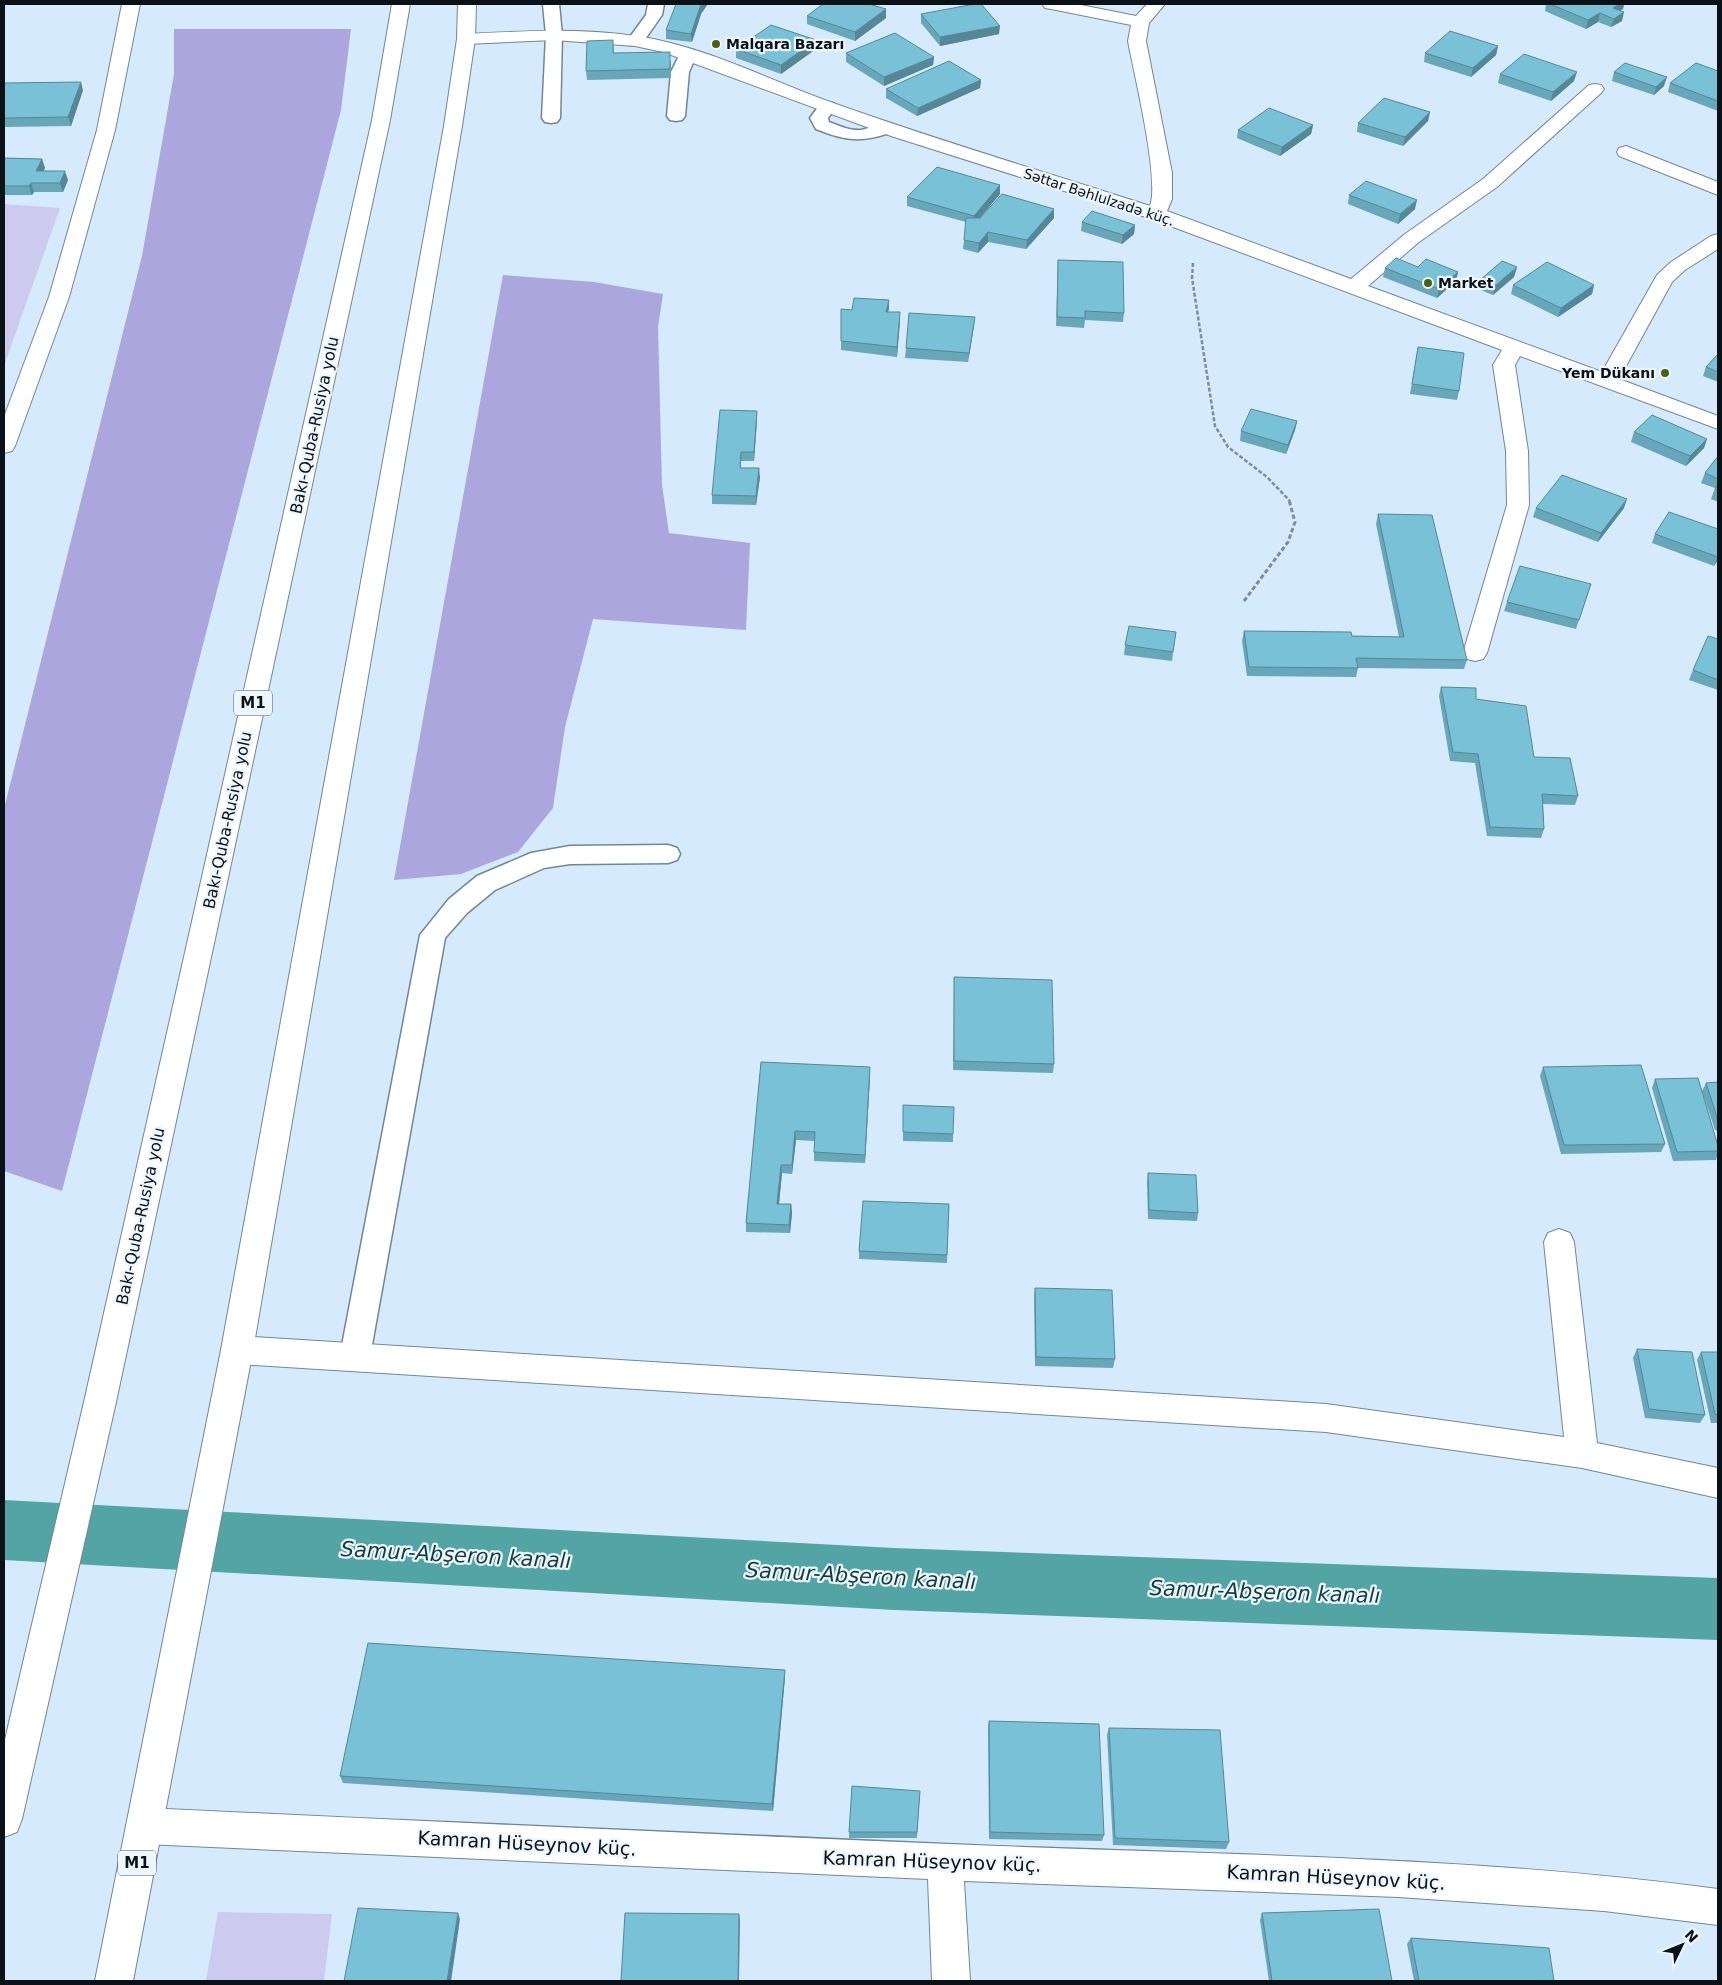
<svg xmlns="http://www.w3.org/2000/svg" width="1722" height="1985" font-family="'DejaVu Sans',sans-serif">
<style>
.green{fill:#cdcaf0}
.forest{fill:#aba6dd}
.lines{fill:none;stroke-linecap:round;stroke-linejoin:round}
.canal{fill:#53a4a4;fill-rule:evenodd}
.lane-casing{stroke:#738696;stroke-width:3}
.street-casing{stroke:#738696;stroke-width:2}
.highway-casing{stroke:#738696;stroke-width:2}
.path-far1{stroke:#7e8d9a;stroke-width:2.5;stroke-dasharray:4 2;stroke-linecap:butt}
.path{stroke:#7e8d9a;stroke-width:3;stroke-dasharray:4.5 2.5;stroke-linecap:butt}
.lane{fill:#fff;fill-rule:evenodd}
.street{fill:#fff;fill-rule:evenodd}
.highway{fill:#fff;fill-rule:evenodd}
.wall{fill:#68a6b9}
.shaded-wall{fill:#558796}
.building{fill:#79c1d7;stroke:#558796}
.poi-dot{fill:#496212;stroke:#edf6fd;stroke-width:2}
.labels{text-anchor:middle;stroke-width:4.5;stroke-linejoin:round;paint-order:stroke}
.far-poi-label{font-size:14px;font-weight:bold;fill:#0a1218;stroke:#edf6fd;text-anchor:start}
.far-street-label{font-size:14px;fill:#0a1218;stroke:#edf6fd}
.shield{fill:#edf6fd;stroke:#4e565d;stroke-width:1}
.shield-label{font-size:15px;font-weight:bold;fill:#0a1218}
.street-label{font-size:16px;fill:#0a1218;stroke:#edf6fd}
.near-street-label{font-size:19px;fill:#0a1218;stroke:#edf6fd}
.near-water-label{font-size:21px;font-style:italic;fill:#163d3d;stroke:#edf6fd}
</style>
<rect width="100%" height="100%" fill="#d5eafc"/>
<path class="green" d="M 4,204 L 60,208 L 4,366 Z
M 218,1912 L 332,1914 L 324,1981 L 206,1981 Z"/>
<path class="forest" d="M 174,29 L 351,29 L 341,110 L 62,1191 L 4,1171 L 4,809 L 142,256 L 174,74 Z
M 503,275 L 594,282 L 663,294 L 658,327 L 662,485 L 669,533 L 750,543 L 746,630 L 593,619 L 565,727 L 553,808 L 518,852 L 461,874 L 394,880 Z"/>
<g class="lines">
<path class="canal" d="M 4,1500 L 894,1548 L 1718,1578 L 1718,1640 L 894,1610 L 4,1560 Z"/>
<g class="lane-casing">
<path id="lane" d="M 543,4 L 559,4 L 562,35 L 560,118 L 557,122 L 551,123 L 545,122 L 542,118 L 546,35 Z
M 648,4 L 664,4 L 662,15 L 641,45 L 629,45 L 627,41 L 646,15 Z
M 688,49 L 694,50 L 697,54 L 689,72 L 685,116 L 682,120 L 676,121 L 670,120 L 667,116 L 671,72 L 682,50 Z
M 827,102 L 833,103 L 836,107 L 828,118 L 829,122 C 840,126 850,131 861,130 C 872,128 881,121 892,124 L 895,128 L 892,132 C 861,143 846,141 816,129 L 810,118 L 821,103 Z
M 668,845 L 677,848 L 680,854 L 677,860 L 668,863 L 570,864 L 544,868 L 495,890 L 467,913 L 445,938 L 370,1356 L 366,1365 L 355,1369 L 344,1365 L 340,1356 L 420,935 L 449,899 L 477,876 L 531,853 L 570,846 Z"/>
</g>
<g class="street-casing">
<path id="street" d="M 122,4 L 140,4 L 115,130 L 69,297 L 15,446 L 12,451 L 4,453 L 4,417 L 49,297 L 97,130 Z
M 1042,4 L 1076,4 L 1136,16 L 1147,4 L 1165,4 L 1149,23 L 1146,41 L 1172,173 L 1172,199 L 1167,211 L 1351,279 L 1405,234 L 1483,179 L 1589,85 L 1595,84 L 1601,85 L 1604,89 L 1601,93 L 1497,187 L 1419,242 L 1368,286 L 1602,372 L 1657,275 L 1671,262 L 1711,236 L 1718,234 L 1718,249 L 1685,270 L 1672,282 L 1619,379 L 1718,416 L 1718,429 L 1520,356 L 1515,365 L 1528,451 L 1529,505 L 1487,653 L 1483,659 L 1475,661 L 1467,659 L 1463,653 L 1507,505 L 1506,451 L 1493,365 L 1502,350 L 1149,218 L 891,136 L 663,52 L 635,46 L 554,40 L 466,44 L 460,43 L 457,39 L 460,35 L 466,34 C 523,31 580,28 636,36 C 706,46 770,81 836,104 C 940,141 1045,172 1150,206 C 1160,179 1134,74 1128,41 L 1131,25 L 1051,9 L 1045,8 Z
M 1626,146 L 1718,182 L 1718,195 L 1619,156 L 1617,152 L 1619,148 Z
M 1559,1229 L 1570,1233 L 1574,1242 L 1597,1443 L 1718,1468 L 1718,1498 L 1582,1468 L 1326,1432 L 237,1364 L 226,1360 L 221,1350 L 226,1340 L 237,1336 L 1326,1404 L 1564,1437 L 1544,1242 L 1548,1233 Z
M 144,1808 C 429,1821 714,1835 999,1846 C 1239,1855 1480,1857 1718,1889 L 1718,1925 L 1604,1911 L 1398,1897 L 964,1881 L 970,1981 L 932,1981 L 928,1879 L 144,1844 L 131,1839 L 126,1826 L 131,1813 Z"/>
</g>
<g class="highway-casing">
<path id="highway" d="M 392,4 L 410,4 L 390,120 L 116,1402 L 22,1819 L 17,1832 L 4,1837 L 4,1744 L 84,1402 L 372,120 Z
M 458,4 L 476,4 L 475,39 L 462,126 L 253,1350 L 133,1981 L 95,1981 L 221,1350 L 444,126 L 457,39 Z"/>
</g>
<path class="path-far1" d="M 1193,263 L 1192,278 L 1215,426 L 1228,447 L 1267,477 L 1290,501"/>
<path class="path" d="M 1244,601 L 1288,542 L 1295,522 L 1289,500"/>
<use href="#lane" class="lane"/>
<use href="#street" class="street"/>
<use href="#highway" class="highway"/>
</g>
<path class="wall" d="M 1546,4 L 1624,4 L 1623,9 L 1620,11 L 1622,21 L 1611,27 L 1598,22 L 1586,29 L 1545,11 Z
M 701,14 L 692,42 L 666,39 L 666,30 Z
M 921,14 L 999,34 L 940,46 L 921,23 Z
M 807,16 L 886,18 L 855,41 L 807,24 Z
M 613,40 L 614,53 L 671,61 L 671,78 L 587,80 L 586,71 Z
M 816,40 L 816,49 L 781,74 L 736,58 L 736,49 Z
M 1498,46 L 1496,55 L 1471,77 L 1424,62 L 1425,53 Z
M 846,53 L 934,57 L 933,65 L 884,86 L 846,62 Z
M 1718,71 L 1718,111 L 1668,92 L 1670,83 Z
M 1614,72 L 1664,86 L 1654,95 L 1612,81 Z
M 1500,74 L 1574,81 L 1551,101 L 1498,83 Z
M 981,80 L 980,88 L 917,116 L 886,98 L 886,89 Z
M 4,83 L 83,90 L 71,126 L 4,127 Z
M 1430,112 L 1428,121 L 1403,146 L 1357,132 L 1358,123 Z
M 1313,125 L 1311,134 L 1280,156 L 1237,138 L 1238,130 Z
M 4,158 L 42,159 L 45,168 L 43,171 L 68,180 L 63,192 L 34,192 L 32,195 L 4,195 Z
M 1000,185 L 1000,194 L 979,218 L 1054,218 L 1026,249 L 988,242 L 978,253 L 963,249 L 966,222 L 907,206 L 907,197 Z
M 1349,195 L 1415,209 L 1398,224 L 1348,204 Z
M 1082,222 L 1135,225 L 1134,234 L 1122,244 L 1081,231 Z
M 1058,260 L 1124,313 L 1123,322 L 1085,320 L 1084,328 L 1056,326 Z
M 1418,267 L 1458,272 L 1456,281 L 1437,298 L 1383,277 L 1385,268 Z
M 1517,267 L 1514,277 L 1493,295 L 1478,289 L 1480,280 Z
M 1513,285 L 1594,285 L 1592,294 L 1558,317 L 1511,294 Z
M 889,300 L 888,312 L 900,312 L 897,357 L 841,350 L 841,309 L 852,310 Z
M 974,326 L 968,362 L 905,358 L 906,348 Z
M 1418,347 L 1459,391 L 1457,400 L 1410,394 Z
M 1718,354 L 1718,382 L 1703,376 L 1706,367 Z
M 757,411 L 757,420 L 754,461 L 741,461 L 741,468 L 760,477 L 756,505 L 712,504 L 712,495 Z
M 1297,421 L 1295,430 L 1286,454 L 1240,441 L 1241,431 Z
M 1634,432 L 1707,439 L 1704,448 L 1686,466 L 1631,442 Z
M 1718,456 L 1718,502 L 1711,499 L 1715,488 L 1701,483 L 1705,473 Z
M 1536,508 L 1624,508 L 1598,542 L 1533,517 Z
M 1378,514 L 1467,660 L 1464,669 L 1358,668 L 1356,677 L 1247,676 L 1242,641 L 1244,631 L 1352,636 L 1399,637 L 1376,524 Z
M 1718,529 L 1718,560 L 1714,566 L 1652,543 L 1655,534 Z
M 1591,584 L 1576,629 L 1504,611 L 1507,602 Z
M 1176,632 L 1172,661 L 1124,655 L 1125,645 Z
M 1718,639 L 1718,690 L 1689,680 L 1693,670 Z
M 1441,687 L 1476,699 L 1534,757 L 1578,796 L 1575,805 L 1543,804 L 1544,829 L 1541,838 L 1487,836 L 1475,763 L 1450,761 L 1439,696 Z
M 954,986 L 1054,1064 L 1053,1073 L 953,1070 Z
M 761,1062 L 870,1076 L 865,1163 L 814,1161 L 814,1141 L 796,1140 L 792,1174 L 782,1173 L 779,1204 L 791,1204 L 792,1213 L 790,1233 L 746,1232 L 746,1223 Z
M 1543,1067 L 1665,1144 L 1661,1152 L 1561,1154 L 1540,1076 Z
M 1655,1079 L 1718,1146 L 1718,1154 L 1716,1160 L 1673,1161 L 1652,1088 Z
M 1718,1082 L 1718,1131 L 1715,1130 L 1702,1091 L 1706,1083 Z
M 903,1105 L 953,1134 L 953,1142 L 903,1141 Z
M 1148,1173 L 1198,1213 L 1197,1221 L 1148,1219 L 1147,1182 Z
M 949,1204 L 947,1263 L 859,1259 L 859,1251 Z
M 1035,1288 L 1115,1359 L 1113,1368 L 1035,1366 L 1034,1296 Z
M 1637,1349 L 1705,1415 L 1700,1423 L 1645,1418 L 1633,1358 Z
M 1701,1352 L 1718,1352 L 1718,1423 L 1711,1423 L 1697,1360 Z
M 785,1677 L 773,1811 L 343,1783 L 340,1776 Z
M 989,1721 L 1104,1835 L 1102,1841 L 989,1839 L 988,1728 Z
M 1109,1728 L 1229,1842 L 1226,1849 L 1113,1845 L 1107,1735 Z
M 920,1791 L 917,1838 L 849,1838 L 849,1832 Z
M 1262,1913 L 1392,1981 L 1269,1981 L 1260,1920 Z
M 1411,1938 L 1554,1981 L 1414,1981 L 1407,1944 Z"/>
<path class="shaded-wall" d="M 701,4 L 708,4 L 701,14 L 692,42 L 691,34 Z
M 1620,4 L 1624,4 L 1623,9 L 1611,16 L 1613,8 Z
M 886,9 L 886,18 L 855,41 L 855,32 Z
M 1624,12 L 1622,21 L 1611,27 L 1614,19 Z
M 1600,13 L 1598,22 L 1586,29 L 1588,20 Z
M 1000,26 L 999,34 L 940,46 L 940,37 Z
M 816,40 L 816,49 L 781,74 L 781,65 Z
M 1498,46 L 1496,55 L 1471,77 L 1473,68 Z
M 934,57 L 933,65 L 884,86 L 884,77 Z
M 1577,72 L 1574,81 L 1551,101 L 1553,92 Z
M 1667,77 L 1664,86 L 1654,95 L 1656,87 Z
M 981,80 L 980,88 L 917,116 L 918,108 Z
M 81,82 L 83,90 L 71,126 L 68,117 Z
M 1430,112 L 1428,121 L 1403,146 L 1405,137 Z
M 1313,125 L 1311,134 L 1280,156 L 1282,147 Z
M 42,159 L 45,168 L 39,180 L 36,171 Z
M 65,171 L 68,180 L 63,192 L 60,183 Z
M 31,183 L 34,192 L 32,195 L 29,186 Z
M 1000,185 L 1000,194 L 974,225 L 974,216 Z
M 1417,200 L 1415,209 L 1398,224 L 1400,214 Z
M 1054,209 L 1054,218 L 1026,249 L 1027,240 Z
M 1135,225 L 1134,234 L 1122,244 L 1123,235 Z
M 988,232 L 988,242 L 978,253 L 979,243 Z
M 1517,267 L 1514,277 L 1493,295 L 1495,286 Z
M 1458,272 L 1456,281 L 1437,298 L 1439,289 Z
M 1594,285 L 1592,294 L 1558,317 L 1561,308 Z
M 889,300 L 889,309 L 886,321 L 886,312 Z
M 900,312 L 900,322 L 897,357 L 897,347 Z
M 975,317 L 974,326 L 968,362 L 969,353 Z
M 757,411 L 757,420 L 754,461 L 754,452 Z
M 1297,421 L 1295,430 L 1286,454 L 1288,445 Z
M 1707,439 L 1704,448 L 1686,466 L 1690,456 Z
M 759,468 L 760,477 L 756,505 L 756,496 Z
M 1627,499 L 1624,508 L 1598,542 L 1601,533 Z
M 1718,556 L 1718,560 L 1714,566 Z
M 870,1067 L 870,1076 L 865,1163 L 865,1155 Z
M 795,1131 L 796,1140 L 792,1174 L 792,1165 Z
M 781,1165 L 782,1173 L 778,1213 L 777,1204 Z
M 791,1204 L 792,1213 L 790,1233 L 789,1225 Z
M 785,1670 L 785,1677 L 773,1811 L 772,1804 Z
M 458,1913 L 460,1919 L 451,1981 L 447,1981 Z
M 739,1914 L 740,1920 L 739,1981 L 738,1981 Z"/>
<path class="building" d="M 676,4 L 701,4 L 691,34 L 666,30 Z
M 823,4 L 869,4 L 886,9 L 855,32 L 807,16 Z
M 975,4 L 981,4 L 1000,26 L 940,37 L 921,14 Z
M 1550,4 L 1620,4 L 1613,8 L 1624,12 L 1614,19 L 1600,13 L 1588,20 Z
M 771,25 L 816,40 L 781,65 L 736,49 Z
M 1450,31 L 1498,46 L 1473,68 L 1425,53 Z
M 895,33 L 934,57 L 884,77 L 846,53 Z
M 613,40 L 613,53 L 670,52 L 670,69 L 586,71 L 587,41 Z
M 1524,54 L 1577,72 L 1553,92 L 1500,74 Z
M 949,61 L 981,80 L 918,108 L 886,89 Z
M 1625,63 L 1667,77 L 1656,87 L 1614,72 Z
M 1696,63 L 1718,71 L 1718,101 L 1670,83 Z
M 81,82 L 68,117 L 4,118 L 4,83 Z
M 1384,98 L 1430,112 L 1405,137 L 1358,123 Z
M 1269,108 L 1313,125 L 1282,147 L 1238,130 Z
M 4,158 L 42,159 L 36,171 L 65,171 L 60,183 L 31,183 L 29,186 L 4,186 Z
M 937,167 L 1000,185 L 974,216 L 907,197 Z
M 1366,181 L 1417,200 L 1400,214 L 1349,195 Z
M 1002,194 L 1054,209 L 1027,240 L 988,232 L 979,243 L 964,240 L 966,218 L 980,218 Z
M 1092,211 L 1135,225 L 1123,235 L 1082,222 Z
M 1396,258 L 1418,267 L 1426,259 L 1458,272 L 1439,289 L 1385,268 Z
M 1058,260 L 1123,262 L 1124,313 L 1085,311 L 1085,318 L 1057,317 Z
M 1502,261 L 1517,267 L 1495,286 L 1480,280 Z
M 1547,262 L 1594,285 L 1561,308 L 1513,285 Z
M 854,298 L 889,300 L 886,312 L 900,312 L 897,347 L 841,341 L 841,309 L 852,310 Z
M 909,313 L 975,317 L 969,353 L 906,348 Z
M 1418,347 L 1464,353 L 1459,391 L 1412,384 Z
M 1718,354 L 1718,372 L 1706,367 Z
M 1251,409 L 1297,421 L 1288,445 L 1241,431 Z
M 720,410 L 757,411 L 754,452 L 741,452 L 740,468 L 759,468 L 756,496 L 712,495 Z
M 1652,415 L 1707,439 L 1690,456 L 1634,432 Z
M 1718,456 L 1718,479 L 1705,473 Z
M 1562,475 L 1627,499 L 1601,533 L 1536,508 Z
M 1718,485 L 1718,491 L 1715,489 Z
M 1669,512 L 1718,529 L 1718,557 L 1655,534 Z
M 1378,514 L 1432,515 L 1467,660 L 1356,658 L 1358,668 L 1249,667 L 1244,631 L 1351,632 L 1352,636 L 1404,637 Z
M 1520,566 L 1591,584 L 1579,620 L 1507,602 Z
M 1129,626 L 1176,632 L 1173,652 L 1125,645 Z
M 1708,636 L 1718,639 L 1718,680 L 1693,670 Z
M 1441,687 L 1476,688 L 1476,699 L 1526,706 L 1534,757 L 1570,758 L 1578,796 L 1542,794 L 1544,829 L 1490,827 L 1478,754 L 1453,752 Z
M 954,977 L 1052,980 L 1054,1064 L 954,1061 Z
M 761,1062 L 870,1067 L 865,1155 L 814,1152 L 815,1132 L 795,1131 L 792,1165 L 781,1165 L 777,1204 L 791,1204 L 789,1225 L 746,1223 Z
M 1641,1065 L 1665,1144 L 1564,1145 L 1543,1067 Z
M 1698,1078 L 1718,1146 L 1718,1151 L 1677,1152 L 1655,1079 Z
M 1718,1082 L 1718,1120 L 1706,1083 Z
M 903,1105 L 954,1107 L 953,1134 L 903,1132 Z
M 1148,1173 L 1196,1175 L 1198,1213 L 1149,1210 Z
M 863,1201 L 949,1204 L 947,1255 L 859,1251 Z
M 1035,1288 L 1112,1290 L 1115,1359 L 1036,1357 Z
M 1637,1349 L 1692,1352 L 1705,1415 L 1649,1409 Z
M 1701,1352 L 1718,1352 L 1718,1415 L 1715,1414 Z
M 368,1643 L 785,1670 L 772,1804 L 340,1776 Z
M 989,1721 L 1099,1724 L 1104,1835 L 990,1832 Z
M 1109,1728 L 1220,1730 L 1229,1842 L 1115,1838 Z
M 852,1786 L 920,1791 L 917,1832 L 849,1832 Z
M 358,1908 L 458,1913 L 447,1981 L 344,1981 Z
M 1379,1909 L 1392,1981 L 1272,1981 L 1262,1913 Z
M 625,1913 L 739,1914 L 738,1981 L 621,1981 Z
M 1411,1938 L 1549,1948 L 1554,1981 L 1419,1981 Z"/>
<g class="poi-dot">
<circle cx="716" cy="44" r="5"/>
<circle cx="1428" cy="283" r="5"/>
<circle cx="1665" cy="373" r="5"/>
</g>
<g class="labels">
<g class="far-poi-label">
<text x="726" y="49">Malqara Bazarı</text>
<text x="1438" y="288">Market</text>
<text x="1655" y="378" text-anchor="end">Yem Dükanı</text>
</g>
<g class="far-street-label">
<text transform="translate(1099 197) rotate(18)" y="5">Səttar Bəhlulzadə küç.</text>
</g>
<g class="shield">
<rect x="234" y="690.5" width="38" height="25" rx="4"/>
<rect x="118" y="1850.5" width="38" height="25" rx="4"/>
</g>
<g class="shield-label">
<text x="253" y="708">M1</text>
<text x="137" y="1868">M1</text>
</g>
<g class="street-label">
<text transform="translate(314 425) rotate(-78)" y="6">Bakı-Quba-Rusiya yolu</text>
<text transform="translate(227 820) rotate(-78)" y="6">Bakı-Quba-Rusiya yolu</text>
<text transform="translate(140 1216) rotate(-78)" y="6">Bakı-Quba-Rusiya yolu</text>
</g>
<g class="near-street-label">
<text transform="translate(527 1843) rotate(3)" y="7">Kamran Hüseynov küç.</text>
<text transform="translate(932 1861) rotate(2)" y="7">Kamran Hüseynov küç.</text>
<text transform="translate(1336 1877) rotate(3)" y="7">Kamran Hüseynov küç.</text>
</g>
<g class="near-water-label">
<text transform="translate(456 1555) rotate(3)" y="7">Samur-Abşeron kanalı</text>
<text transform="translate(861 1576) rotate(3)" y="7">Samur-Abşeron kanalı</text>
<text transform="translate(1265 1592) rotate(2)" y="7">Samur-Abşeron kanalı</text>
</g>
</g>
<rect width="1722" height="1985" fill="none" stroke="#0a1218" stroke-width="10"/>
<g transform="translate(1682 1945) rotate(47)" stroke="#edf6fd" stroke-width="4" paint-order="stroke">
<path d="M0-4L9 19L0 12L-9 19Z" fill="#0a1218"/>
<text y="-8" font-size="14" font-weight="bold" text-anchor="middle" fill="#0a1218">N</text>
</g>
</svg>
